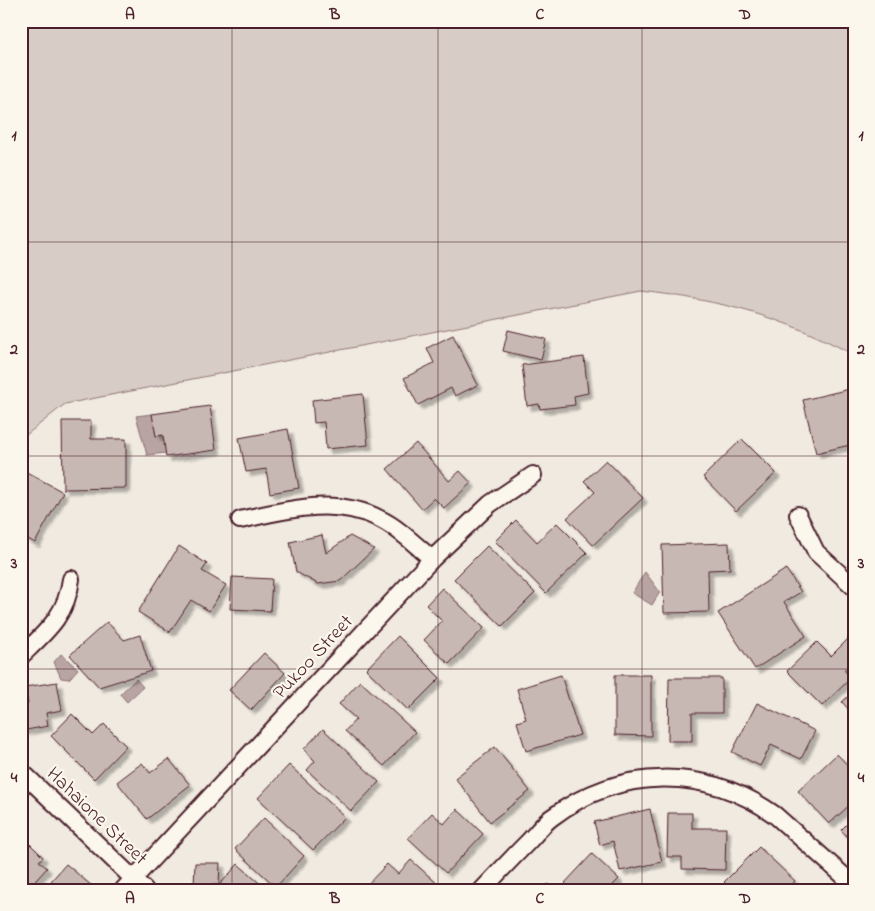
<svg xmlns="http://www.w3.org/2000/svg" width="875" height="911" font-family="'Indie Flower',sans-serif">
<style>
.green{fill:#d8ccc6;stroke:#917678}
.water{fill:#b8a4a2;stroke:#8c6f72}
.building{fill:#c8b8b3;stroke:#4a1f2b;filter:url(#shadow)}
.lines{fill:none;stroke-linecap:round;stroke-linejoin:round}
.minor-casing{stroke:#4a1f2b;stroke-width:20}
.minor{stroke:#fbf7ec;stroke-width:16}
.grid{fill:none;stroke:#4a1f2b;stroke-width:1;stroke-opacity:0.55}
.labels{text-anchor:middle;stroke-width:4.5;stroke-linejoin:round;paint-order:stroke}
.street-label{font-size:20px;fill:#4a1f2b;stroke:#fbf7ec}
.neatline{fill:none;stroke:#4a1f2b;stroke-width:2}
.grid-label{font-size:16px;text-anchor:middle;font-weight:bold;fill:#4a1f2b}
</style>
<defs>
<filter id="shadow"><feDropShadow dx="4.5" dy="4.5" stdDeviation="1" flood-color="#0004"/></filter>
</defs>
<rect width="100%" height="100%" fill="#f0eae0"/>
<filter id="ink" filterUnits="userSpaceOnUse"><feTurbulence type="fractalNoise" baseFrequency=".02" numOctaves="2"/><feDisplacementMap in="SourceGraphic" scale="10" xChannelSelector="R" yChannelSelector="G"/><feConvolveMatrix kernelMatrix="1 2 1 2 8 2 1 2 1" color-interpolation-filters="sRGB"/></filter>
<g filter="url(#ink)">
<path class="green" d="M 21,21 L 854,21 L 854,355 C 784,317 720,300 641,291 L 65,404 L 21,439 Z"/>
<path class="water" d="M 152,414 L 156,436 L 163,435 L 166,453 L 147,455 L 136,416 Z
M 645,572 L 660,592 L 652,605 L 632,593 Z
M 61,654 L 78,669 L 69,679 L 61,678 L 54,662 Z
M 136,679 L 143,687 L 127,702 L 120,694 Z"/>
<path class="building" d="M 508,330 L 546,339 L 541,360 L 503,351 Z
M 453,335 L 478,385 L 455,396 L 451,388 L 418,405 L 404,378 L 434,363 L 427,348 Z
M 584,357 L 588,393 L 574,396 L 575,405 L 540,409 L 539,404 L 527,406 L 522,365 Z
M 854,388 L 854,444 L 816,453 L 803,400 Z
M 363,394 L 368,445 L 326,449 L 324,422 L 314,423 L 312,400 Z
M 210,406 L 216,450 L 166,457 L 163,435 L 156,436 L 152,414 Z
M 62,421 L 91,421 L 91,439 L 126,439 L 126,488 L 63,489 Z
M 288,429 L 299,488 L 270,493 L 266,469 L 246,472 L 239,438 Z
M 742,439 L 776,473 L 736,511 L 703,477 Z
M 416,443 L 449,481 L 460,471 L 471,483 L 444,508 L 434,498 L 422,509 L 387,469 Z
M 606,460 L 643,498 L 593,545 L 567,518 L 595,492 L 584,481 Z
M 21,469 L 63,492 L 35,543 L 21,535 L 21,503 L 23,500 L 21,500 Z
M 516,520 L 537,542 L 557,523 L 587,553 L 546,593 L 495,541 Z
M 322,535 L 326,553 L 350,536 L 374,549 L 340,581 L 318,584 L 296,572 L 290,542 Z
M 729,543 L 730,569 L 708,570 L 709,612 L 664,613 L 662,545 Z
M 179,546 L 207,564 L 202,571 L 226,585 L 209,611 L 191,600 L 170,632 L 138,612 Z
M 487,546 L 535,593 L 502,626 L 454,579 Z
M 786,569 L 801,592 L 784,602 L 806,636 L 755,669 L 718,613 Z
M 232,577 L 272,579 L 270,611 L 230,609 Z
M 442,588 L 484,628 L 449,664 L 424,640 L 442,621 L 426,605 Z
M 107,622 L 124,640 L 140,635 L 151,671 L 99,687 L 70,655 Z
M 398,636 L 440,678 L 408,710 L 366,669 Z
M 850,637 L 854,641 L 854,660 L 844,670 L 851,678 L 822,706 L 787,671 L 817,642 L 831,656 Z
M 264,653 L 285,673 L 251,710 L 229,690 Z
M 561,675 L 580,735 L 526,751 L 517,722 L 526,719 L 517,689 Z
M 615,675 L 651,675 L 651,736 L 615,735 Z
M 669,678 L 722,678 L 722,713 L 692,713 L 692,741 L 668,741 Z
M 360,681 L 415,732 L 384,766 L 345,731 L 356,719 L 339,704 Z
M 57,682 L 62,710 L 46,713 L 48,726 L 21,731 L 21,705 L 28,704 L 25,687 Z
M 854,691 L 854,715 L 842,702 Z
M 757,703 L 815,731 L 801,759 L 771,745 L 760,766 L 732,752 Z
M 72,714 L 93,735 L 104,724 L 126,746 L 94,779 L 51,736 Z
M 323,729 L 379,782 L 351,811 L 307,770 L 315,761 L 304,749 Z
M 495,747 L 530,791 L 490,822 L 455,778 Z
M 837,754 L 854,772 L 854,801 L 829,824 L 798,791 Z
M 169,759 L 190,785 L 147,819 L 117,782 L 142,763 L 150,773 Z
M 289,765 L 345,817 L 313,850 L 258,798 Z
M 457,809 L 483,834 L 446,873 L 408,838 L 432,813 L 444,824 Z
M 650,809 L 662,862 L 620,871 L 613,841 L 600,845 L 594,822 Z
M 668,813 L 692,813 L 692,828 L 726,828 L 725,870 L 682,869 L 682,857 L 667,857 Z
M 854,817 L 854,844 L 841,830 Z
M 264,818 L 304,856 L 276,887 L 235,849 Z
M 30,844 L 43,857 L 39,861 L 47,868 L 27,890 L 21,890 L 21,845 L 26,850 Z
M 759,847 L 795,881 L 787,890 L 732,890 L 724,882 Z
M 592,854 L 619,879 L 608,890 L 572,890 L 565,883 Z
M 411,860 L 441,887 L 439,890 L 367,890 L 365,887 L 387,864 L 398,874 Z
M 195,863 L 220,863 L 219,885 L 194,885 Z
M 66,864 L 93,887 L 90,890 L 51,890 L 55,884 L 51,881 Z
M 238,864 L 267,890 L 215,890 Z
M 548,884 L 554,890 L 542,890 Z"/>
<g class="lines">
<g class="minor-casing">
<path id="minor" d="M 798,515 L 816,552 L 854,587
M 240,520 C 285,510 336,496 380,519 C 399,528 415,545 432,559
M 21,656 C 46,632 67,615 71,579
M 21,771 L 145,890
M 123,890 L 432,559 L 490,504 L 533,475
M 482,890 C 497,874 512,858 527,843 C 535,835 542,825 551,818 C 620,766 706,766 775,815 L 854,885"/>
</g>
<use href="#minor" class="minor"/>
</g>
</g>
<path class="grid" d="M 232,21 L 232,890M 438,21 L 438,890M 642,21 L 642,890M 21,242 L 854,242M 21,456 L 854,456M 21,669 L 854,669"/>
<g class="labels">
<g class="street-label">
<text transform="translate(312 656) rotate(-47)" y="7">Pukoo Street</text>
<text transform="translate(98 815) rotate(44)" y="7">Hahaione Street</text>
</g>
</g>
<rect width="875" height="911" fill="none" stroke="#fbf7ec" stroke-width="55"/>
<rect x="28" y="28" width="820" height="856" class="neatline"/>
<g class="grid-label">
<text x="130" y="19">A</text>
<text x="335" y="19">B</text>
<text x="540" y="19">C</text>
<text x="745" y="19">D</text>
<text x="14" y="140">1</text>
<text x="861" y="140">1</text>
<text x="14" y="354">2</text>
<text x="861" y="354">2</text>
<text x="14" y="568">3</text>
<text x="861" y="568">3</text>
<text x="14" y="782">4</text>
<text x="861" y="782">4</text>
<text x="130" y="903">A</text>
<text x="335" y="903">B</text>
<text x="540" y="903">C</text>
<text x="745" y="903">D</text>
</g>
</svg>
